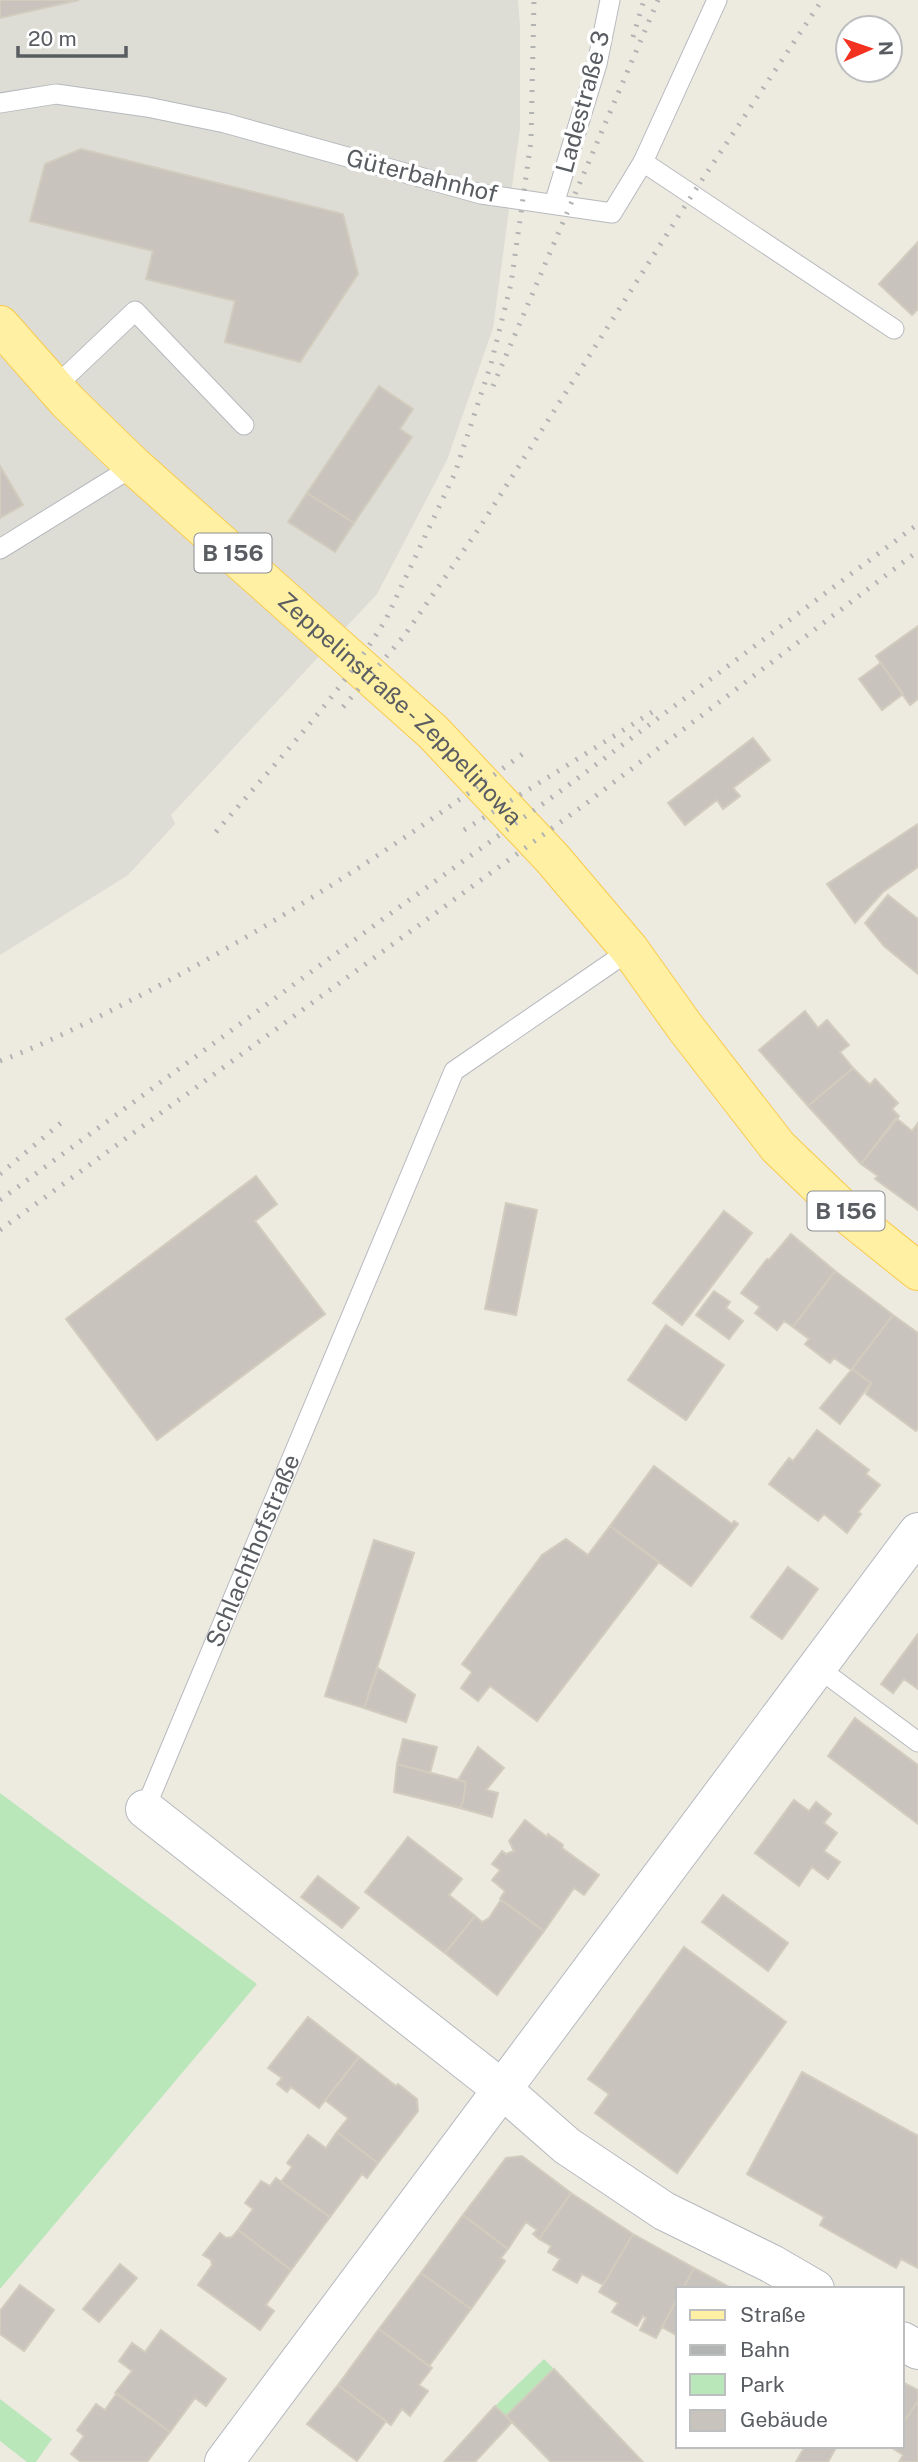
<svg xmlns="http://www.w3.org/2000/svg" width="918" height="2462" font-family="'Public Sans',sans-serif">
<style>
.industrial{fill:#dddcd5}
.green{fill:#bae7ba}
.building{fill:#c8c4bd;stroke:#d2ccbe;stroke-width:2}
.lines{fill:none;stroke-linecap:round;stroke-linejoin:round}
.lane-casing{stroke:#b6b9be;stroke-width:21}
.street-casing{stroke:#b6b9be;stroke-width:40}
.secondary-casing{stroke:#b6bac0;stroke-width:40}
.primary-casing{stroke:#faca4c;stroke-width:40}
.lane{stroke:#fff;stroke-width:19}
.street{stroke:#fff;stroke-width:38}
.secondary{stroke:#fff;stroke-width:38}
.primary{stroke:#fff0a3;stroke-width:38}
.rail{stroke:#b2b3b3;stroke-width:5;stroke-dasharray:2 9;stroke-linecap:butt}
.labels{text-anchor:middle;stroke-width:7;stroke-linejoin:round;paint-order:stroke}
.shield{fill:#fff;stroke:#8b8e91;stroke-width:2}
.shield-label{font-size:23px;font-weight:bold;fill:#595d62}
.street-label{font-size:24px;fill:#595d62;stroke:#fff}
</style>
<rect width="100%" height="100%" fill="#edeae0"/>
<path class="industrial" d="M 0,0 L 518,0 L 520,27 L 520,128 L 493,328 L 447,460 L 377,594 L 171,815 L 175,824 L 128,875 L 0,955 Z"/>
<path class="green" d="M 0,1793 L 257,1984 L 0,2289 Z
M 544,2359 L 554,2369 L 506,2416 L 495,2406 Z
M 0,2399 L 52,2439 L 36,2462 L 27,2462 L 0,2441 Z"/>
<path class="building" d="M 0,0 L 79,0 L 0,18 Z
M 81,149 L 343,214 L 358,274 L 300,362 L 225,342 L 235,301 L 146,279 L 153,251 L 30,221 L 45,164 Z
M 918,242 L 918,309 L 912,315 L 879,284 Z
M 379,386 L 413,409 L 400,429 L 412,437 L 354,523 L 307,493 Z
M 0,466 L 23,505 L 0,518 Z
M 307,493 L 354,523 L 335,552 L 288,522 Z
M 918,626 L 918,699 L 910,705 L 876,656 Z
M 881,663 L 903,694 L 882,710 L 859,679 Z
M 753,738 L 770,760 L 733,788 L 740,796 L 723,809 L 717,800 L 685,825 L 668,803 Z
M 918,824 L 918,867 L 883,892 L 855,923 L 827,884 Z
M 888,895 L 918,919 L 918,974 L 884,946 L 865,923 Z
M 805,1011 L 818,1028 L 827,1020 L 849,1045 L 840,1052 L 853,1068 L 808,1106 L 759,1050 Z
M 853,1068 L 870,1085 L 875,1079 L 898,1103 L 892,1109 L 899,1116 L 861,1164 L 808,1106 Z
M 896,1118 L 912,1131 L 918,1123 L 918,1210 L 875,1179 L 878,1176 L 861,1164 Z
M 256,1176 L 277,1204 L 255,1221 L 325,1314 L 157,1440 L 66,1319 Z
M 506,1203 L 537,1210 L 516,1315 L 485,1309 Z
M 724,1211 L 752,1233 L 682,1325 L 653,1303 Z
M 791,1234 L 835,1271 L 793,1327 L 784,1321 L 777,1330 L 755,1313 L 760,1307 L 741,1293 L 767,1259 L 769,1260 Z
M 835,1271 L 893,1315 L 851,1370 L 834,1358 L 830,1363 L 805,1344 L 809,1339 L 793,1327 Z
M 714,1291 L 730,1302 L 726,1308 L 743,1321 L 729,1339 L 696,1315 Z
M 893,1315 L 918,1333 L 918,1428 L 916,1431 L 866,1394 L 871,1383 L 852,1369 Z
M 666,1325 L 724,1365 L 686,1420 L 628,1380 Z
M 852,1369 L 871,1383 L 840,1424 L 820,1408 Z
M 817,1430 L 869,1470 L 866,1474 L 880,1485 L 858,1512 L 861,1514 L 847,1533 L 824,1514 L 818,1521 L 769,1484 L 789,1458 L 793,1461 Z
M 654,1466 L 732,1524 L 734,1521 L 738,1524 L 691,1586 L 610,1526 Z
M 610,1526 L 659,1562 L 537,1721 L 490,1686 L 478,1701 L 461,1688 L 472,1672 L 462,1664 L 542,1555 L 566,1539 L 588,1555 Z
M 374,1540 L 414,1553 L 364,1708 L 325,1696 Z
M 788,1567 L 818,1589 L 782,1639 L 751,1617 Z
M 918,1634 L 918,1689 L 904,1679 L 893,1693 L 881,1684 Z
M 378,1668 L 415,1695 L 406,1722 L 364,1708 Z
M 855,1718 L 918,1765 L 918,1824 L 828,1756 Z
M 403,1739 L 437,1747 L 430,1773 L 397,1764 Z
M 478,1747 L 504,1768 L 486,1790 L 498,1793 L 492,1817 L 460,1808 L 463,1802 L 466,1782 L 458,1780 Z
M 397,1764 L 466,1782 L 463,1802 L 460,1808 L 394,1792 Z
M 794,1800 L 809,1811 L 816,1802 L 831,1814 L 824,1823 L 837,1833 L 824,1851 L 840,1862 L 828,1879 L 812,1867 L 799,1886 L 755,1853 Z
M 525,1820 L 547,1837 L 548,1834 L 563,1845 L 562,1848 L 599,1875 L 584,1895 L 574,1888 L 544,1931 L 500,1899 L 505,1891 L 492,1880 L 500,1870 L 492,1864 L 502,1851 L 506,1854 L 514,1851 L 509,1841 Z
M 408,1837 L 462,1879 L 449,1895 L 475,1916 L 445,1953 L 365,1892 Z
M 318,1876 L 359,1908 L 342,1928 L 301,1897 Z
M 723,1895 L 788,1943 L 768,1971 L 702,1922 Z
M 501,1900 L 544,1931 L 497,1995 L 445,1953 L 475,1916 L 482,1922 L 489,1918 Z
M 684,1947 L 786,2022 L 677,2173 L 595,2113 L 609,2094 L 588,2079 Z
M 308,2017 L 359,2057 L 319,2108 L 291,2087 L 287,2092 L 277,2084 L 282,2078 L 268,2068 Z
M 359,2057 L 396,2086 L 398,2084 L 417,2099 L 418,2111 L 378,2163 L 337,2132 L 348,2118 L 325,2100 Z
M 802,2072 L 918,2136 L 918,2268 L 901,2259 L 896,2268 L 820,2225 L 824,2217 L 747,2174 Z
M 337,2132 L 378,2163 L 367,2178 L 362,2174 L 330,2217 L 281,2182 L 292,2167 L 287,2163 L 308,2135 L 326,2148 Z
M 522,2156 L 571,2193 L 539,2239 L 533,2234 L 537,2230 L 526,2222 L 508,2249 L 463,2215 L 506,2158 Z
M 276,2178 L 330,2217 L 291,2270 L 238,2230 L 253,2209 L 245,2203 L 261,2181 L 270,2186 Z
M 571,2193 L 633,2234 L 603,2285 L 582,2274 L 577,2283 L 553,2270 L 560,2259 L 548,2252 L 551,2246 L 539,2239 Z
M 463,2215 L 508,2249 L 501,2258 L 505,2261 L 471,2309 L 421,2273 Z
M 238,2230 L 291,2270 L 266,2305 L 274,2311 L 260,2330 L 198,2285 L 212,2265 L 211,2260 L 203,2255 L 220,2233 L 226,2238 L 232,2237 Z
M 633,2234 L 694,2268 L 683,2289 L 678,2289 L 678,2297 L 656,2338 L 640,2330 L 646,2318 L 643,2316 L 637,2326 L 612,2312 L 618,2303 L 599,2292 Z
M 120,2264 L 137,2278 L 99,2322 L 83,2309 Z
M 694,2268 L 733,2289 L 683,2289 Z
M 421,2273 L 471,2309 L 429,2366 L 379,2329 Z
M 20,2285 L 54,2310 L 24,2351 L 0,2334 L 0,2311 Z
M 678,2297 L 678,2336 L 662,2327 Z
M 379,2329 L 432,2368 L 419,2385 L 428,2391 L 410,2416 L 402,2409 L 391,2425 L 338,2385 Z
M 161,2330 L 226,2379 L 206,2406 L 195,2398 L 170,2432 L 115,2393 L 132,2371 L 119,2361 L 132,2343 L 145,2352 Z
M 554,2369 L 643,2462 L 551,2462 L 506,2416 Z
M 902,2382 L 918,2390 L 918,2401 L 902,2424 Z
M 338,2385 L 386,2421 L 357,2461 L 307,2424 Z
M 117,2393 L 170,2432 L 147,2462 L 81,2462 L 71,2454 L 84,2436 L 77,2430 L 96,2404 L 105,2410 Z
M 918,2401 L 918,2462 L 899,2462 L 903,2455 L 889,2446 L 902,2446 L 902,2424 Z
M 495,2406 L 512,2422 L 475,2462 L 444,2462 Z
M 805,2446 L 837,2446 L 828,2462 L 796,2462 Z"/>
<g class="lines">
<g class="lane-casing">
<g id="lane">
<path d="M 0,103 L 56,94 L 147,107 L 225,123 L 481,194 L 612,213 L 643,162 L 717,0"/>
<path d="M 643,162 L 894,329"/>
<path d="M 554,204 L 597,64 L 610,0"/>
<path d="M 55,387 L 135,311 L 244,425"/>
<path d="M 0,549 L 134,466"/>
<path d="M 817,1667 L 918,1742"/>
<path id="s1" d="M 145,1809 L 454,1071 L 630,950"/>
</g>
</g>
<g class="street-casing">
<path id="street" d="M 145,1809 L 503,2090 L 567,2146 L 664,2211 L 772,2264 L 815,2289
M 902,2341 L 918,2350"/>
</g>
<g class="secondary-casing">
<path id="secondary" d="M 224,2462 L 918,1532"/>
</g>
<g class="primary-casing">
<g id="primary">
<path id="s2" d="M 0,325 L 68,402 L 134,466 L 433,732 L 552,858 L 630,950 L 685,1027 L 778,1147 L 852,1218 L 918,1271"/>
</g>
</g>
<use href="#lane" class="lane"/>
<use href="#street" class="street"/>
<use href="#secondary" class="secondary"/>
<use href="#primary" class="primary"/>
<path class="rail" d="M 633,37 L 644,0
M 493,386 L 658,0
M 343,707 L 404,636 L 478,530 L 692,195 L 822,0
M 464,830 L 657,709
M 216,832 C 275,763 339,697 386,619 L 455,473 L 491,364 L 511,284 L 531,141 L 534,0
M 0,1061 C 53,1041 98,1017 149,991 C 280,922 405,841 524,753
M 0,1174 L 62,1122
M 0,1200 L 405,903 L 562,790 L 918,524
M 0,1230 L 580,808 L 918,551"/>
</g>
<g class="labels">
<g class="shield">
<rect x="194.5" y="533.5" width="77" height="39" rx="5"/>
<rect x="807.5" y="1191.5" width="77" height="39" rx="5"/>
</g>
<g class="shield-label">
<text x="233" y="561">B 156</text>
<text x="846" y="1219">B 156</text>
</g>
<g class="street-label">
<text transform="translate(583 102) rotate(-75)" y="8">Ladestraße 3</text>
<text transform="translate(422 176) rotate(14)" y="8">Güterbahnhof</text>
<text dy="8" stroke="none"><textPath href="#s2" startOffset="555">Zeppelinstraße - Zeppelinowa</textPath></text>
<text dy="8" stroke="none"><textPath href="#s1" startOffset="280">Schlachthofstraße</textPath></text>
</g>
</g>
<rect x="676" y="2287" width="228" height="161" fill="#ffffff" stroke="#bdbec0" stroke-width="2"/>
<rect x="690" y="2310" width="35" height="10" fill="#fff0a3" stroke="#bdbec0" stroke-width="2"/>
<text x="740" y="2322" font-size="21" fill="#595d62">Straße</text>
<rect x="690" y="2345" width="35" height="10" fill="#b2b3b3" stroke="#bdbec0" stroke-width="2"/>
<text x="740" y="2357" font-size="21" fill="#595d62">Bahn</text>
<rect x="690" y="2374" width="35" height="21" fill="#bae7ba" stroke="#bdbec0" stroke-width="2"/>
<text x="740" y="2392" font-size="21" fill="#595d62">Park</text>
<rect x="690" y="2410" width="35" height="21" fill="#c8c4bd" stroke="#bdbec0" stroke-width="2"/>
<text x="740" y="2427" font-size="21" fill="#595d62">Gebäude</text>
<g transform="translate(869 49) rotate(88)"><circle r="33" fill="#ffffff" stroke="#bdbec0" stroke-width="2"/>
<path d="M0-5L12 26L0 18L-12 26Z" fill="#f33120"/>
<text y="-10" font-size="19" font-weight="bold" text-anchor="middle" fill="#595d62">N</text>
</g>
<path d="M18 46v10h108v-10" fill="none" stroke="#595d62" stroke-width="3.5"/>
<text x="28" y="46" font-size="21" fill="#595d62" stroke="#ffffff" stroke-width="5" paint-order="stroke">20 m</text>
</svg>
